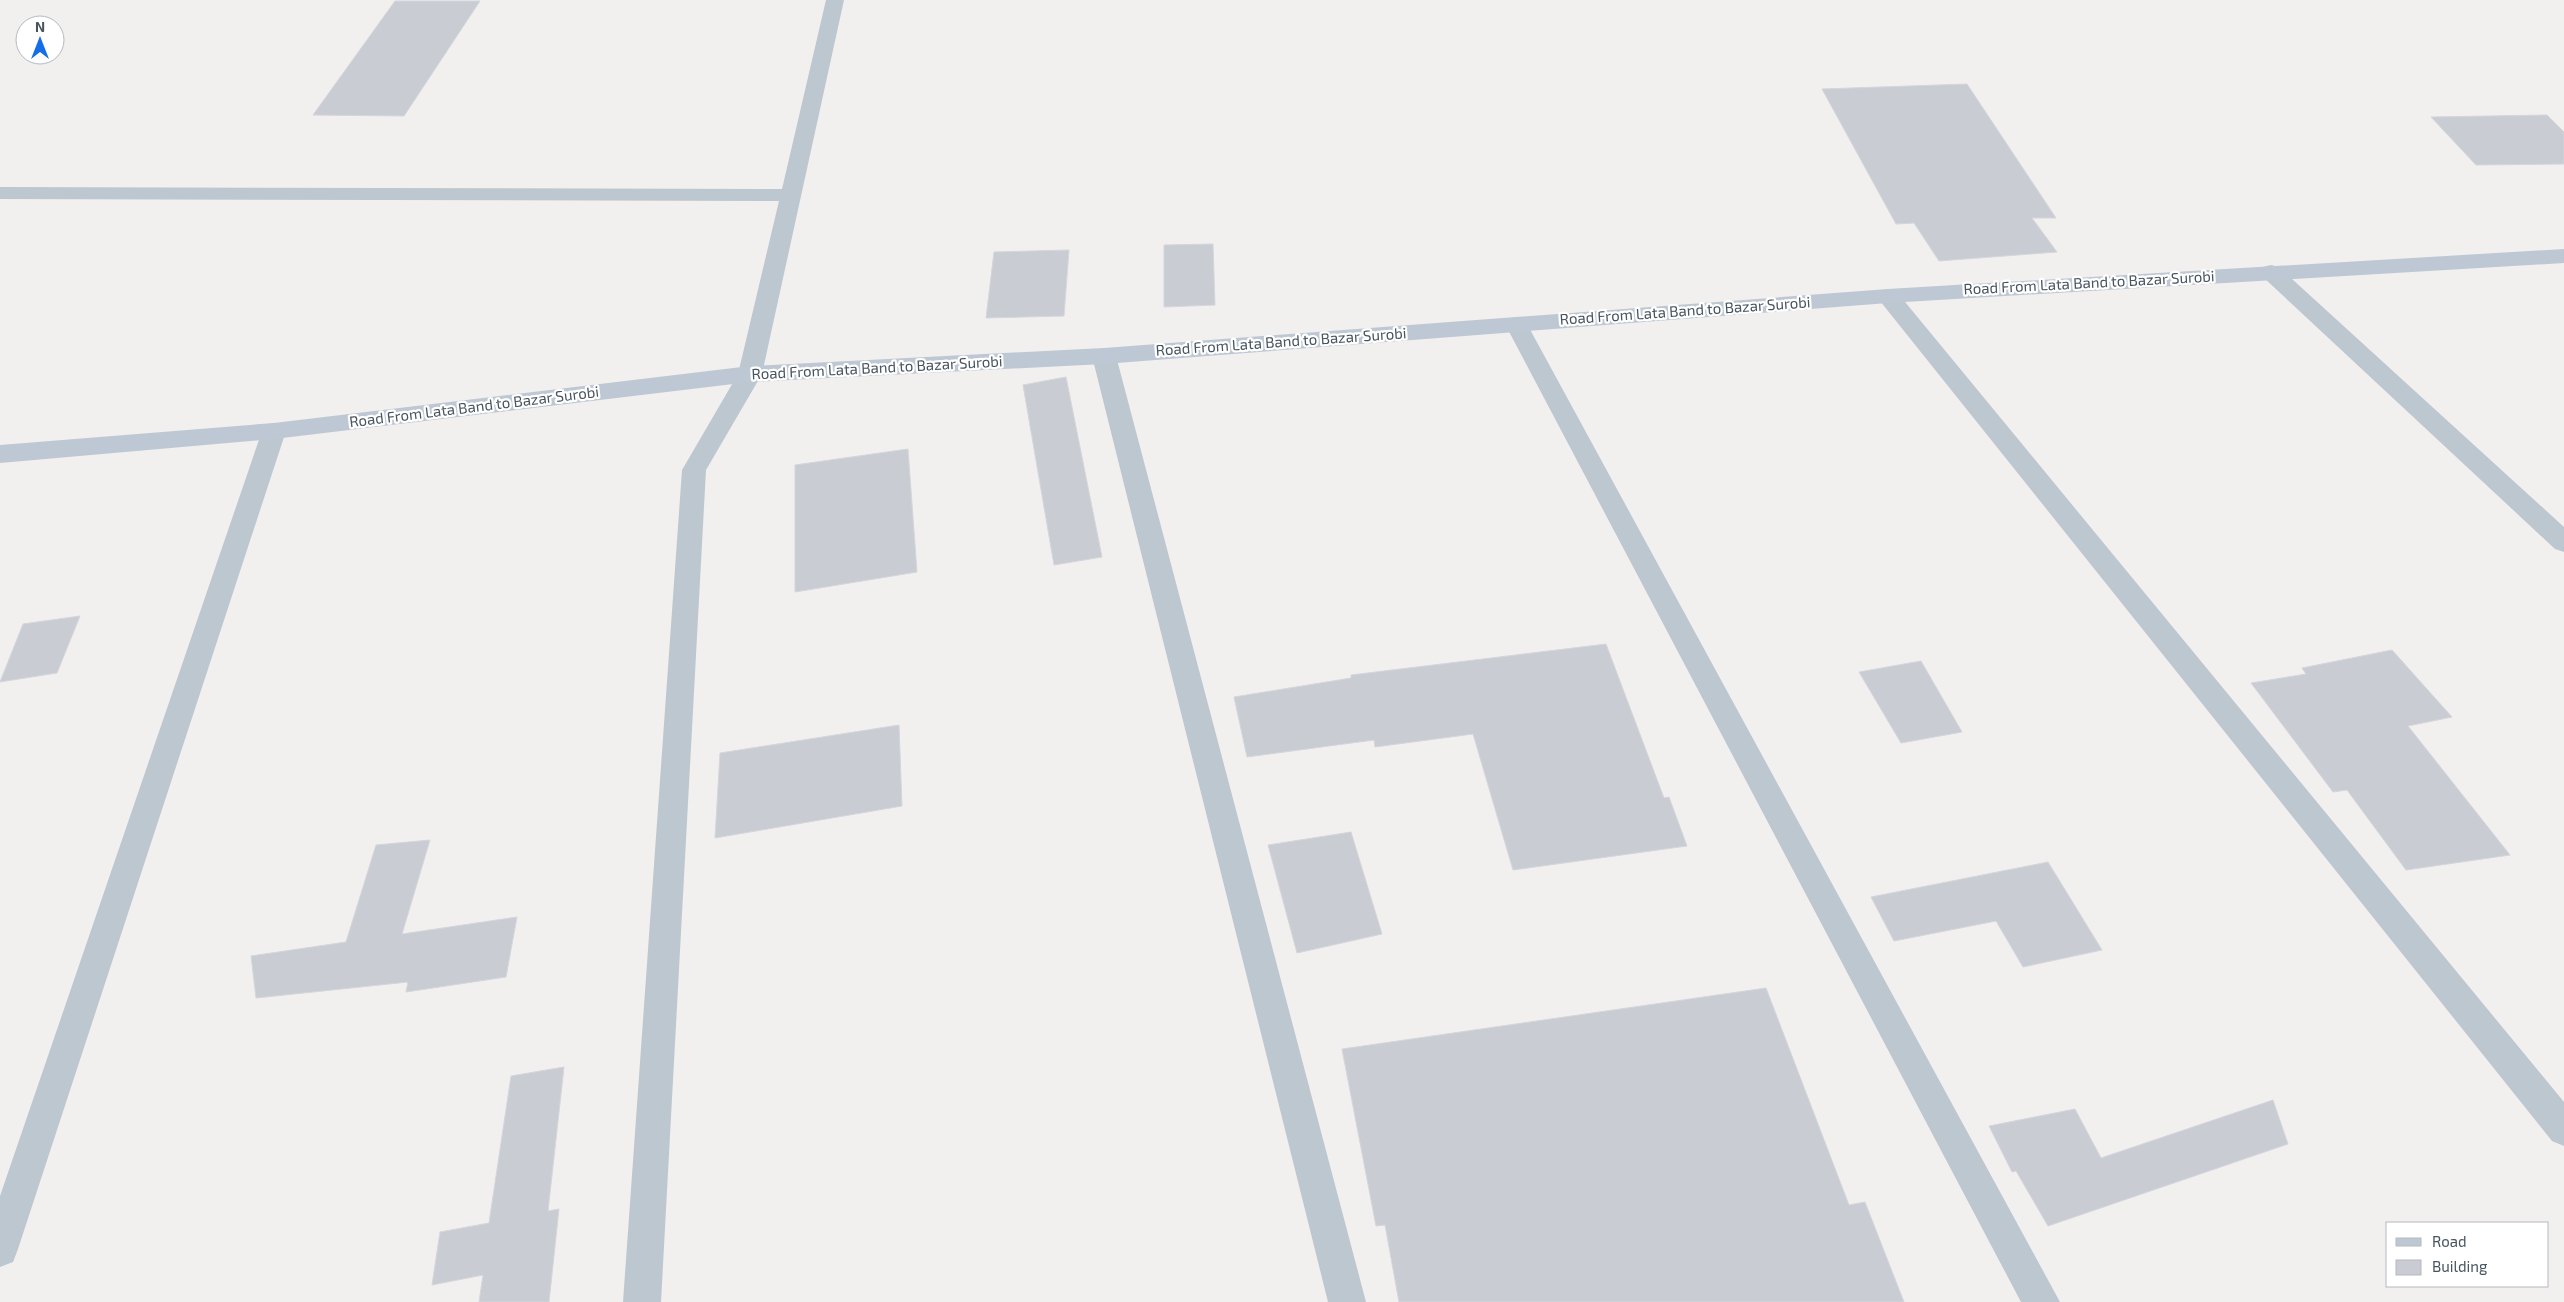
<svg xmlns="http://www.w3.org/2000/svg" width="2564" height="1302" font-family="'Exo 2',sans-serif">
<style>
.building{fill:#c9ccd2;stroke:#d3d6db}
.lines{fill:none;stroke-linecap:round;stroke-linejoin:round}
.street{fill:#bdc7cf;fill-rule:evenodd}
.secondary{fill:#bdc8d4;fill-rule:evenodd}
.labels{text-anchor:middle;stroke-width:4.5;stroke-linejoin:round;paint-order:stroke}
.street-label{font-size:15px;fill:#47535e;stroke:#fff}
</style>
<rect width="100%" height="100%" fill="#f2efef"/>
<path class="building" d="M 395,1 L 480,1 L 404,116 L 313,115 Z
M 1967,84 L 2056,218 L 2032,218 L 2057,252 L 1939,261 L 1914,223 L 1896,224 L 1822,89 Z
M 2547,115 L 2564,132 L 2564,164 L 2476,165 L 2431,117 Z
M 1213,244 L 1215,305 L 1164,307 L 1164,245 Z
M 1069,250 L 1064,316 L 986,318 L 994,252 Z
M 1066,377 L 1102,557 L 1054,565 L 1023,385 Z
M 908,449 L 917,572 L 795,592 L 795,465 Z
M 80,616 L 57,673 L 0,682 L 23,624 Z
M 1606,644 L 1664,798 L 1669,797 L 1687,846 L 1513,870 L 1473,734 L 1375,747 L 1374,740 L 1247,757 L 1234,697 L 1351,678 L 1351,675 Z
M 2392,650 L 2452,717 L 2408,726 L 2510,855 L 2406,870 L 2347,790 L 2333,792 L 2251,683 L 2306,674 L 2302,668 Z
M 1921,661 L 1962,732 L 1901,743 L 1859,672 Z
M 899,725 L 902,806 L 715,838 L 720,753 Z
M 1351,832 L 1382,934 L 1297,953 L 1268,845 Z
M 430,840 L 402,934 L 517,917 L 506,977 L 406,992 L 408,982 L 256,998 L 251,956 L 346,942 L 376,845 Z
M 2048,862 L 2102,950 L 2023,967 L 1996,921 L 1894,941 L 1871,897 Z
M 1766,988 L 1849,1205 L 1865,1202 L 1904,1302 L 1399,1302 L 1385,1225 L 1376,1226 L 1342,1049 Z
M 564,1067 L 548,1211 L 559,1209 L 549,1302 L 479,1302 L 483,1275 L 432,1285 L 440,1232 L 489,1223 L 511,1076 Z
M 2273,1100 L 2288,1144 L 2048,1226 L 2016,1171 L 2012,1172 L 1989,1126 L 2075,1109 L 2101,1158 Z"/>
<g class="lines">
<path class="street" d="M 826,0 L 844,0 L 762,374 L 706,470 L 661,1302 L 623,1302 L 682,470 L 738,374 L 779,201 L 0,199 L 0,187 L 782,189 Z
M 2271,265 L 2279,267 L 2564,527 L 2564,552 L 2555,549 L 2263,277 L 2260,272 L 2263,267 Z
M 1888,289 L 1896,291 L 2564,1102 L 2564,1146 L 2552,1141 L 1880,301 L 1877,296 L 1880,291 Z
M 1516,317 L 1524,319 L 1527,324 L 2060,1302 L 2021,1302 L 1505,324 L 1508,319 Z
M 1104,348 L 1112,351 L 1116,356 L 1366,1302 L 1328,1302 L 1092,356 L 1096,351 Z
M 274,423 L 283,425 L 286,431 L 18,1249 L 13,1262 L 0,1267 L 0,1196 L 262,431 L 265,425 Z"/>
<path class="secondary" d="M 2564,249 L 2564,263 L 1888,303 L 1104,364 L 750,382 L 274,439 L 0,463 L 0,445 L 274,423 L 750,366 L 1104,348 L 1888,289 Z"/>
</g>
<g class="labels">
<g class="street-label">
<text transform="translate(2089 283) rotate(-3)" y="5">Road From Lata Band to Bazar Surobi</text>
<text transform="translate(1685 311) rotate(-4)" y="5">Road From Lata Band to Bazar Surobi</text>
<text transform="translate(1281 342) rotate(-4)" y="5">Road From Lata Band to Bazar Surobi</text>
<text transform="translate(877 368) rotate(-3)" y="5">Road From Lata Band to Bazar Surobi</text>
<text transform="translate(474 407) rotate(-7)" y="5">Road From Lata Band to Bazar Surobi</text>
</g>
</g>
<rect x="2386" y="1222" width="162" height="65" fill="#ffffff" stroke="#b5babf"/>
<rect x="2396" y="1238" width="25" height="8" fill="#bdc8d4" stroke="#b5babf"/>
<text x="2432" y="1247" font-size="15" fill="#47535e">Road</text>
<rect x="2396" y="1260" width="25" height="15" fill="#c9ccd2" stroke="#b5babf"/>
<text x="2432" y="1272" font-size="15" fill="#47535e">Building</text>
<g transform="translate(40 40)"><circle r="24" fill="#ffffff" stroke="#b5babf"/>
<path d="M0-4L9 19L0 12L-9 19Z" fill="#146ee8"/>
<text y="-8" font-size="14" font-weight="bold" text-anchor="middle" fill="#47535e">N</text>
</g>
</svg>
